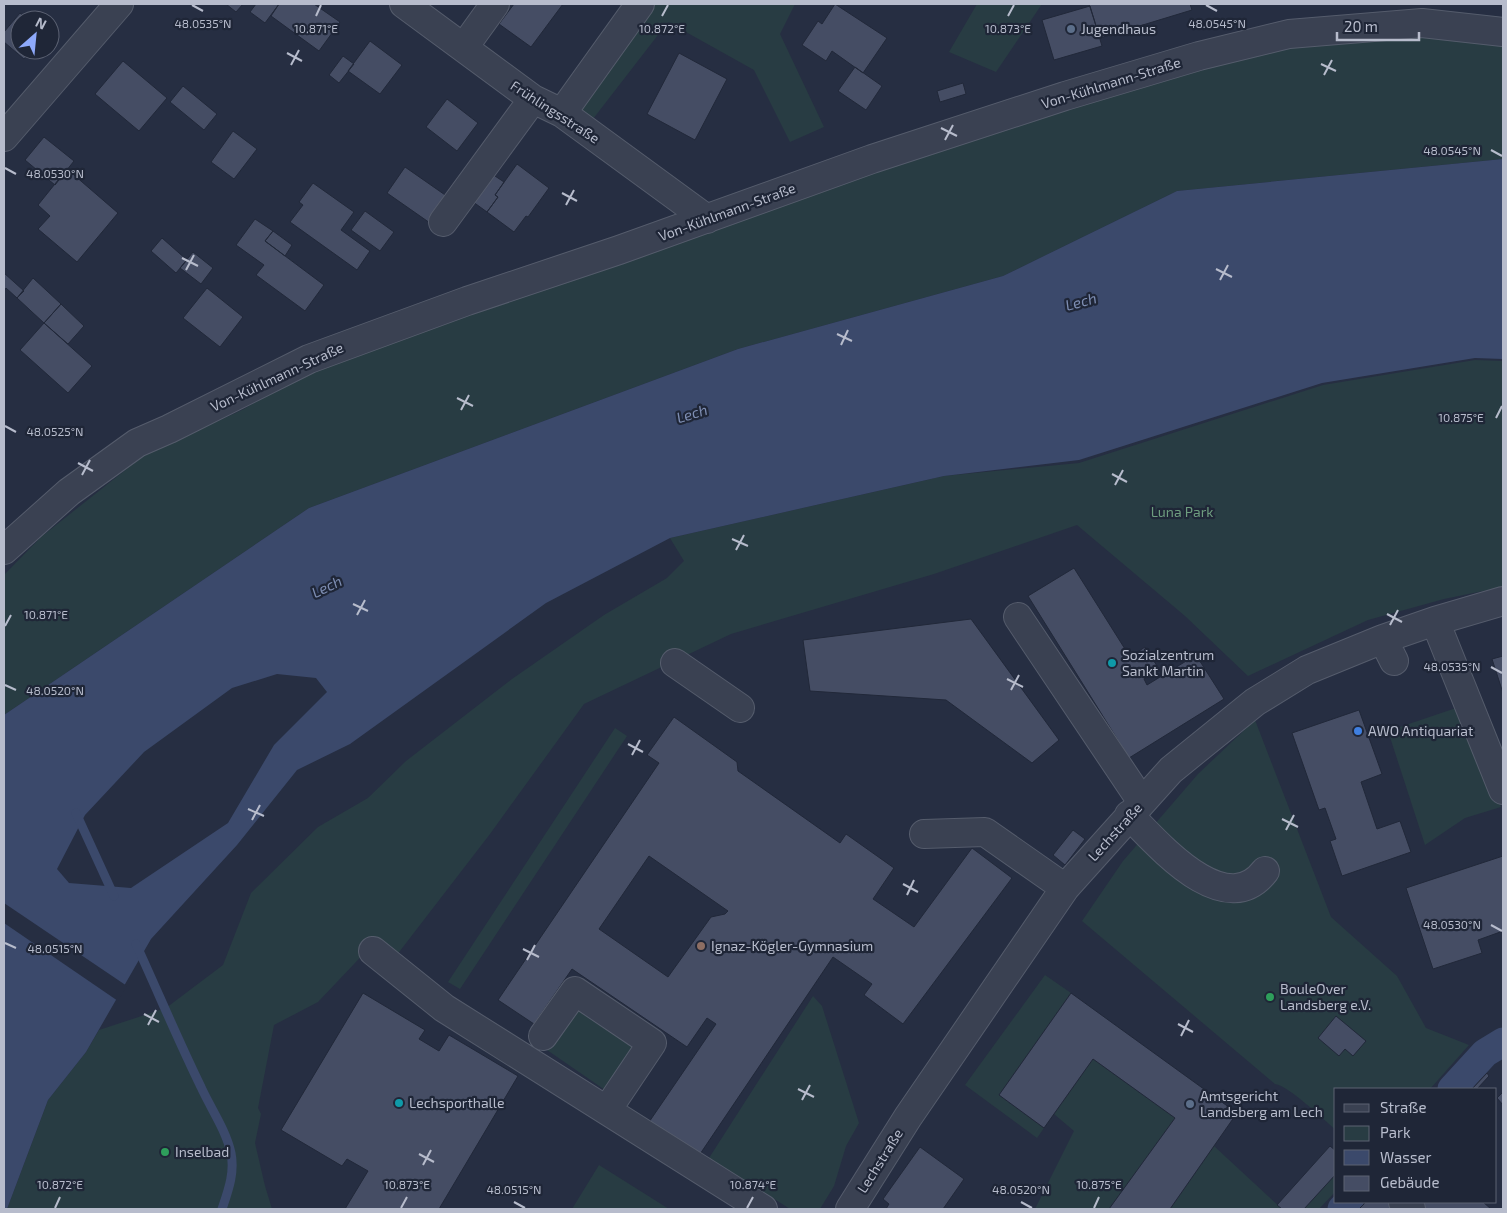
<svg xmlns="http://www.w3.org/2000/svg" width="1507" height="1213" font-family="'Exo 2',sans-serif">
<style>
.green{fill:#283c43}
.water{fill:#3b496b;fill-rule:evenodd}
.pier{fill:#262e42}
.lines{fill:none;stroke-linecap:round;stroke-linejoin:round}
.stream{stroke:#3b496b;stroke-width:9}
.canal{stroke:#3b496b;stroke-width:29}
.building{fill:#454d64;stroke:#212839;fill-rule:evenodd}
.minor-casing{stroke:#555c6c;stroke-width:30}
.minor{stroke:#3a4152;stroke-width:28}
.ticks{fill:none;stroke:#b7bccc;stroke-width:2}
.service-dot{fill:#5c6f8a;stroke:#1f2637;stroke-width:2}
.culture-dot{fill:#0f9aa8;stroke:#1f2637;stroke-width:2}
.shop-dot{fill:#3f7fe0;stroke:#1f2637;stroke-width:2}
.education-dot{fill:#8d6e63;stroke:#1f2637;stroke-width:2}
.leisure-dot{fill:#2e9e5b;stroke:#1f2637;stroke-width:2}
.labels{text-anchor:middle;stroke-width:4.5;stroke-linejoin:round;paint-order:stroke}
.poi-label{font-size:14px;fill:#b7bccc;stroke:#1f2637;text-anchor:start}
.street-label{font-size:14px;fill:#b7bccc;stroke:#1f2637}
.park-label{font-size:14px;fill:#6e9d7f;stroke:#1f2637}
.water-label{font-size:15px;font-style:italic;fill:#7e8eb3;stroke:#1f2637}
.ticks-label{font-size:12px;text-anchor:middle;fill:#b7bccc;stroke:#1f2637;stroke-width:4.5;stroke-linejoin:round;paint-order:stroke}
</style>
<rect width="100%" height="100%" fill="#262e42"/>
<path class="green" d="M 653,4 L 795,4 L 780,34 L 824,127 L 790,142 L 754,70 L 668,22 L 593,119 L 578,109 Z
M 977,4 L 1042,4 L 996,72 L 949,52 Z
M 1366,33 L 1503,39 L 1503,159 L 1177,191 L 1003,276 L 738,349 L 309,508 L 4,715 L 4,575 L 41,537 L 143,456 L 244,409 L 323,362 L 874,168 L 1194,66 Z
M 1475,360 L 1503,361 L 1503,587 L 1444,599 L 1368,620 L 1248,676 L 1185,616 L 1077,525 L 934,574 L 731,634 L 584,704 L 490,834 L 393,960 L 373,944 L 318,1002 L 274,1025 L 258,1108 L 261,1114 L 255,1143 L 265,1186 L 272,1209 L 7,1209 L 48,1100 L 86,1052 L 99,1030 L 166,1008 L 223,965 L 251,893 L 318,827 L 368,798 L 406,761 L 512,679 L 604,615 L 667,578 L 684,561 L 670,538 L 944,476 L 1079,463 L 1323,385 Z
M 1459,707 L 1501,807 L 1465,818 L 1425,845 L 1388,731 Z
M 1255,720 L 1331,917 L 1397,976 L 1426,1028 L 1469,1045 L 1430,1089 L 1336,1089 L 1336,1130 C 1323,1119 1289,1086 1275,1084 L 1082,921 L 1123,861 L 1198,774 Z
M 615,728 L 627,736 L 460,989 L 448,982 Z
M 1045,975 L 1071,993 L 999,1095 L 1044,1128 L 1037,1138 L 965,1085 Z
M 813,996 L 822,1006 L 859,1123 L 846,1146 L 834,1186 L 820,1209 L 790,1209 L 709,1158 Z
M 576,1009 L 634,1048 L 605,1090 L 547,1050 Z
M 1093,1059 L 1175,1118 L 1109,1209 L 1035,1209 L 1074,1131 L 1054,1114 Z
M 1214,1146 L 1282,1209 L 1170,1209 Z
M 599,1165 L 669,1209 L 572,1209 Z
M 1336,1174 L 1336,1191 L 1319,1209 L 1304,1209 Z"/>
<path class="water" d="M 1503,159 L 1503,359 L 1475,358 L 1322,383 L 1079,460 L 944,476 L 670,538 L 546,603 L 350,744 L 297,770 L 237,845 L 151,939 L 86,1052 L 48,1100 L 7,1209 L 4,1209 L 4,715 L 309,508 L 738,349 L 1003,276 L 1177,191 ZM 277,674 L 316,678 L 327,692 L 274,745 L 228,823 L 131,888 L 69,883 L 57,869 L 85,815 L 144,752 L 232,688 Z"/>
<path class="pier" d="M 4,903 L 127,986 L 118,1001 L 4,923 Z"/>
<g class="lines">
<path class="stream" d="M 76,813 L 114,896
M 136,944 C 158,992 178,1040 201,1087 C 211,1109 226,1130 231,1153 C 235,1173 228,1191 222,1209"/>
<path class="canal" d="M 1452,1089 L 1485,1053 L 1503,1042
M 1342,1209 L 1349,1202"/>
</g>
<path class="building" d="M 226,4 L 243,4 L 236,12 Z
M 256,4 L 279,4 L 265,23 L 250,12 Z
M 279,4 L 314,4 L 340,22 L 319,51 L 271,16 Z
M 514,4 L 563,4 L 531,47 L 499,24 Z
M 835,4 L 887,38 L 863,73 L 832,51 L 826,61 L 802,45 L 818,21 L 822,24 Z
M 1089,4 L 1190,4 L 1192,10 L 1100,38 Z
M 1090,6 L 1102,46 L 1054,60 L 1042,20 Z
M 20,13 L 28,20 L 20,20 L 20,50 L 32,50 L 24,59 L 4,42 L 4,32 Z
M 370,41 L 402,65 L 380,94 L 348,71 Z
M 679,53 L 727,79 L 695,140 L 647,114 Z
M 343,56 L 354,64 L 339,83 L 329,75 Z
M 123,61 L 167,98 L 139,131 L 95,94 Z
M 855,67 L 882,86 L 866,110 L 838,91 Z
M 963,83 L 966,94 L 940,102 L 937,91 Z
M 183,86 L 217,114 L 204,130 L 170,102 Z
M 447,99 L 478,123 L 457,151 L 426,127 Z
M 233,131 L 257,149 L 234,179 L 211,162 Z
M 44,137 L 74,161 L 55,185 L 25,160 Z
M 517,164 L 549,188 L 528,217 L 526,216 L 514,232 L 487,212 L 498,197 L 495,195 Z
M 405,167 L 448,197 L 430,223 L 387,193 Z
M 67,169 L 118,213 L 77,262 L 38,229 L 50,216 L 38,205 Z
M 489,172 L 504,182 L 495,195 L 498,197 L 487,212 L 469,199 Z
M 313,183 L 354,212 L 341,230 L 370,251 L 357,270 L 290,222 L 303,205 L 299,202 Z
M 365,211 L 394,232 L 380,251 L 351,230 Z
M 255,219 L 273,231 L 265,241 L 324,285 L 305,311 L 256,275 L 264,265 L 236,245 Z
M 273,231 L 292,245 L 285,256 L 265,241 Z
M 162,238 L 187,260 L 176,273 L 151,251 Z
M 193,252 L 213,268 L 201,284 L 180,268 Z
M 4,273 L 24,291 L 17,298 L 6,288 L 4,291 Z
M 33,278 L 61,304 L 44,323 L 17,298 Z
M 207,288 L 243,317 L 220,347 L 183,318 Z
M 61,304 L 84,326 L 68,344 L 44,323 Z
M 44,323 L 92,366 L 68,393 L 20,350 Z
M 1074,568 L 1130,657 L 1145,647 L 1159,669 L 1144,679 L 1147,685 L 1196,655 L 1224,699 L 1129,758 L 1028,596 Z
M 971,619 L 1059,740 L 1032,763 L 946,700 L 810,691 L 803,640 Z
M 1503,656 L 1503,693 L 1492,659 Z
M 1359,710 L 1382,774 L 1361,782 L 1377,829 L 1400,821 L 1411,852 L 1342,876 L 1330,841 L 1336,839 L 1325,808 L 1319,810 L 1292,733 Z
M 674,717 L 737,762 L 738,771 L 840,843 L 846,834 L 894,868 L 873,899 L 914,927 L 972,848 L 1012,878 L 903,1024 L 864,995 L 872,984 L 833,957 L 696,1160 L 647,1125 L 716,1024 L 707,1018 L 687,1047 L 572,969 L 534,1024 L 498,1000 L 659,763 L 647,755 ZM 649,856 L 728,911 L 725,914 L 711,917 L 668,977 L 599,929 Z
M 1073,830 L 1085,839 L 1065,865 L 1053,855 Z
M 1503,856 L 1503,931 L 1478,940 L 1482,953 L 1433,969 L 1406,888 Z
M 363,993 L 425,1030 L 419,1039 L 439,1051 L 449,1035 L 518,1076 L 439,1209 L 345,1209 L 368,1171 L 347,1159 L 342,1166 L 281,1130 Z
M 1071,993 L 1237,1113 L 1170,1209 L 1109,1209 L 1175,1118 L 1093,1059 L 1044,1128 L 999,1095 Z
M 1336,1016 L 1366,1041 L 1353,1056 L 1345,1049 L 1339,1056 L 1318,1038 Z
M 1487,1073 L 1489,1076 L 1477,1089 L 1472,1089 Z
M 1503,1092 L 1503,1105 L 1497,1098 Z
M 1330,1146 L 1336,1151 L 1336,1174 L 1304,1209 L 1282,1209 L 1277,1205 Z
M 920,1147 L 964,1179 L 943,1209 L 886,1209 L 889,1204 L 883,1199 Z
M 1366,1202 L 1391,1202 L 1399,1209 L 1359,1209 Z
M 1415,1202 L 1483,1202 L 1491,1209 L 1423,1209 Z"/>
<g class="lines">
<g class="minor-casing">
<path id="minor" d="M 404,4 L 533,99 L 562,113 L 707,219
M 464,47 L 495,4
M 562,113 L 640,4
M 4,137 L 119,4
M 443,222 L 533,99
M 4,550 L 69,492 L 137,443 L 169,429 L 309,359 L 467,301 L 619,250 L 872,159 L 1065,96 L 1199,56 L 1289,34 L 1422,23 L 1503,32
M 1018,617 L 1142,802
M 1435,621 L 1503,790
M 1383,639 L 1394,661
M 675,663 L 740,708
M 1129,815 C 1158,844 1225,923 1265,871
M 924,834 L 985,832 L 1065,888
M 373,951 L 444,1008 L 763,1209
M 543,1036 L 575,991 L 652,1043 L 607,1110
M 1403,1202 L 1411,1209
M 850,1209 L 908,1117 L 1065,888 L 1171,770 L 1255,702 L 1307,670 L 1383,639 L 1435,621 L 1503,601"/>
</g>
<use href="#minor" class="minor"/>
</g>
<path class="ticks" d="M 192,5 L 203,11M 1206,5 L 1217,11M 316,16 L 321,5M 662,16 L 668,5M 1008,16 L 1014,5M 287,53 L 302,61M 1321,64 L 1336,71M 291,65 L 299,50M 1324,75 L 1332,60M 941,128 L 957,136M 945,140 L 953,125M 1491,150 L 1502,156M 5,168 L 16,174M 562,193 L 577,201M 566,205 L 574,190M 182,258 L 198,266M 1216,269 L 1232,277M 186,270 L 194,255M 1220,280 L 1228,265M 837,334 L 852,341M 841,345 L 848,330M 457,398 L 473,406M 461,410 L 469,395M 1496,418 L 1502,406M 5,426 L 16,432M 78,463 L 93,471M 1112,474 L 1127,482M 82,475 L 90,460M 1115,485 L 1123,470M 732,539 L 748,546M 736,550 L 744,535M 353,604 L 368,611M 1387,614 L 1402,622M 357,615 L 365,600M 1390,625 L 1398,610M 5,626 L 11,615M 1491,667 L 1502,673M 1007,679 L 1023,687M 5,685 L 16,690M 1011,690 L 1019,675M 628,744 L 643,752M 632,755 L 640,740M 248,809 L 264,816M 1282,819 L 1298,827M 252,820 L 260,805M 1286,830 L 1294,815M 903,884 L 918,892M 907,895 L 914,880M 1491,925 L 1502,931M 5,943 L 16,948M 523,949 L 539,957M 527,960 L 535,945M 144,1014 L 159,1022M 1178,1024 L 1193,1032M 148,1025 L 156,1010M 1181,1036 L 1189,1020M 798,1089 L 814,1097M 802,1100 L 810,1085M 419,1154 L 434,1162M 423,1165 L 431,1150M 514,1202 L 525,1208M 1021,1202 L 1032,1208M 55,1208 L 60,1197M 401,1208 L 407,1197M 747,1208 L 753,1197M 1094,1208 L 1099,1197"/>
<g class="service-dot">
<circle cx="1071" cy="29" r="5"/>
<circle cx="1190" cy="1104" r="5"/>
</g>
<g class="culture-dot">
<circle cx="1112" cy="663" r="5"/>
<circle cx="399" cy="1103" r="5"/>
</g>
<circle class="shop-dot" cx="1358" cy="731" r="5"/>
<circle class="education-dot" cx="701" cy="946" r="5"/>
<g class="leisure-dot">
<circle cx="1270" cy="997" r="5"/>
<circle cx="165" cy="1152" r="5"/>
</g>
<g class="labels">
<g class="poi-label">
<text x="1081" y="34">Jugendhaus</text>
<text x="1122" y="660">Sozialzentrum<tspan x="1122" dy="16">Sankt Martin</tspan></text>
<text x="1368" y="736">AWO Antiquariat</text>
<text x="711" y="951">Ignaz-Kögler-Gymnasium</text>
<text x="1280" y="994">BouleOver<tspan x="1280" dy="16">Landsberg e.V.</tspan></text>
<text x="1200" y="1101">Amtsgericht<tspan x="1200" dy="16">Landsberg am Lech</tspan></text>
<text x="409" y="1108">Lechsporthalle</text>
<text x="175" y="1157">Inselbad</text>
</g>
<g class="street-label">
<text transform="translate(1111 83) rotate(-17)" y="5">Von-Kühlmann-Straße</text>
<text transform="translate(555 112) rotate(33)" y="5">Frühlingsstraße</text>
<text transform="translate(727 212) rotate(-20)" y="5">Von-Kühlmann-Straße</text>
<text transform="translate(277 377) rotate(-25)" y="5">Von-Kühlmann-Straße</text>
<text transform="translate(1115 832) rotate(-48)" y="5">Lechstraße</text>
<text transform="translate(880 1161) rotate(-58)" y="5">Lechstraße</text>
</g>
<g class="park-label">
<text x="1182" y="517">Luna Park</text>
</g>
<g class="water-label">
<text transform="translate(1081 302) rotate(-15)" y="5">Lech</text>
<text transform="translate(692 414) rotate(-17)" y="5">Lech</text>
<text transform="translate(327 587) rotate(-26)" y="5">Lech</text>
</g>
</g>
<g class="ticks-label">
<text x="203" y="28">48.0535°N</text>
<text x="1217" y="28">48.0545°N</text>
<text x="316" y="33">10.871°E</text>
<text x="662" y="33">10.872°E</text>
<text x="1008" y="33">10.873°E</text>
<text x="1452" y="155">48.0545°N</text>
<text x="55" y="178">48.0530°N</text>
<text x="1461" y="422">10.875°E</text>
<text x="55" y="436">48.0525°N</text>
<text x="46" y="619">10.871°E</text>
<text x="1452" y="671">48.0535°N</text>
<text x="55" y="695">48.0520°N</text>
<text x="1452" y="929">48.0530°N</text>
<text x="55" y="953">48.0515°N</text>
<text x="60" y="1189">10.872°E</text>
<text x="407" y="1189">10.873°E</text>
<text x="753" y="1189">10.874°E</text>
<text x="1099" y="1189">10.875°E</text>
<text x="514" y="1194">48.0515°N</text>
<text x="1021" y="1194">48.0520°N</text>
</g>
<rect width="1507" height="1213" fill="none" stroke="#b7bccc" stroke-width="10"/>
<rect x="1334" y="1088" width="162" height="115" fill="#1f2637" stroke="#5c6273"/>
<rect x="1344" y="1104" width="25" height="8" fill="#3a4152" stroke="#5c6273"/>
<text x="1380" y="1113" font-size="15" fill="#b7bccc">Straße</text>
<rect x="1344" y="1126" width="25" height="15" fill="#283c43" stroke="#5c6273"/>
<text x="1380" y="1138" font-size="15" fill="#b7bccc">Park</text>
<rect x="1344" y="1150" width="25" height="15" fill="#3b496b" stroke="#5c6273"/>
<text x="1380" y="1163" font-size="15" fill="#b7bccc">Wasser</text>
<rect x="1344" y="1176" width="25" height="15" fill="#454d64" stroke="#5c6273"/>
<text x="1380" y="1188" font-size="15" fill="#b7bccc">Gebäude</text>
<g transform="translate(35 35) rotate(27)"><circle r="24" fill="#1f2637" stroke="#5c6273"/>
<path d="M0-4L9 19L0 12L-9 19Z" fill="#8ea9fa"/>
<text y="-8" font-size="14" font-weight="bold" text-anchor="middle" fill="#b7bccc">N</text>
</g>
<path d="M1337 32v8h82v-8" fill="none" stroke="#b7bccc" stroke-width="2.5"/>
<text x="1344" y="32" font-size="15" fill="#b7bccc" stroke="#1f2637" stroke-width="4" paint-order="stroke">20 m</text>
</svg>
